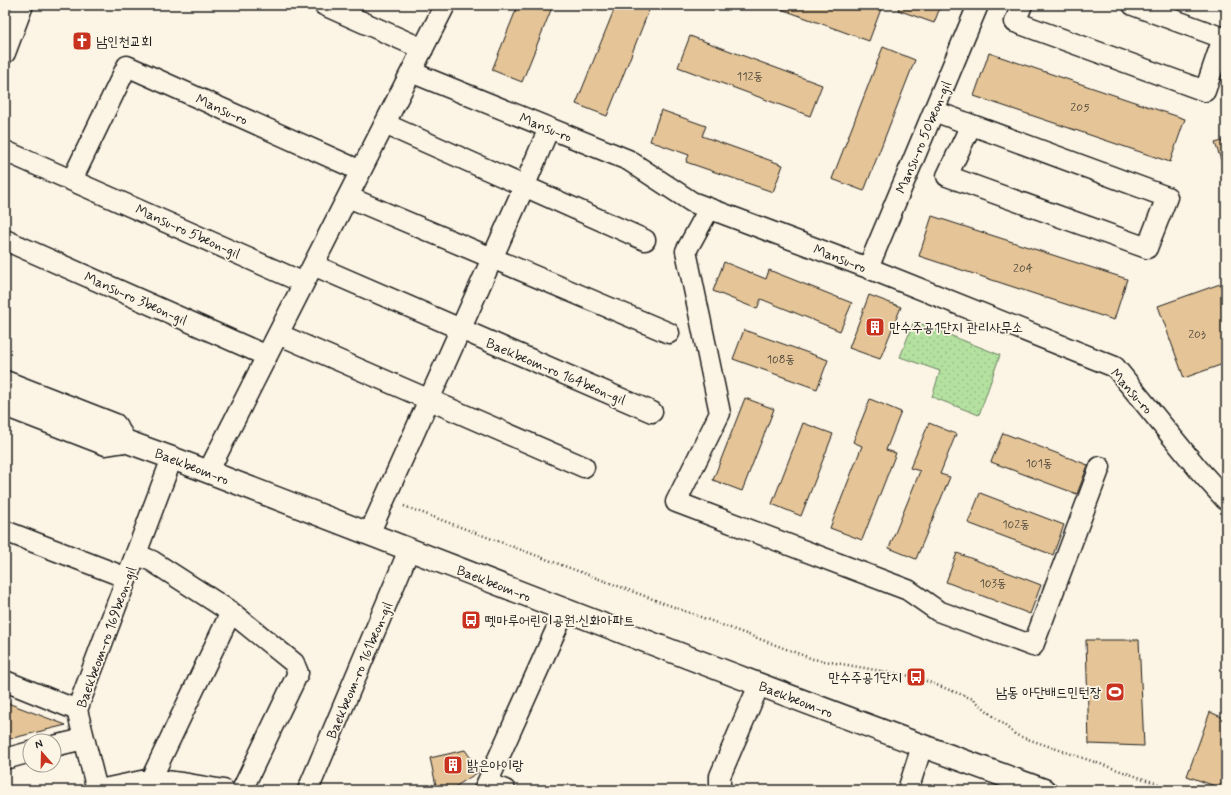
<svg xmlns="http://www.w3.org/2000/svg" width="1231" height="795" font-family="Mynerve,'Poor Story',sans-serif">
<style>
.grass{fill:url(#grass-dots);stroke:#687e5e}
.building{fill:#e5c597;stroke:#1c1c1c}
.lines{fill:none;stroke-linecap:round;stroke-linejoin:round}
.minor-casing{stroke:#1c1c1c;stroke-width:23}
.major-casing{stroke:#1c1c1c;stroke-width:25}
.path{stroke:#1c1c1c;stroke-width:2.5;stroke-dasharray:1 3;stroke-linecap:butt}
.minor{stroke:#fcf5e5;stroke-width:20}
.major{stroke:#fcf5e5;stroke-width:22}
.labels{text-anchor:middle;stroke-width:3.5;stroke-linejoin:round;paint-order:stroke}
.number-label{font-size:12px;fill:#4e463b}
.poi-label{font-size:14px;fill:#1c1c1c;stroke:#fcf5e5;text-anchor:start}
.street-label{font-size:14px;fill:#1c1c1c;stroke:#fcf5e5}
</style>
<defs>
<pattern id="grass-dots" width="8" height="8" patternUnits="userSpaceOnUse"><rect width="8" height="8" fill="#b4e1a0"/><path d="M2 2h.1M6 6h.1" fill="none" stroke="#9ac089" stroke-width="1.8" stroke-linecap="round"/></pattern>
</defs>
<rect width="100%" height="100%" fill="#fcf5e5"/>
<filter id="ink" filterUnits="userSpaceOnUse"><feTurbulence type="fractalNoise" baseFrequency=".025" numOctaves="2"/><feDisplacementMap in="SourceGraphic" scale="8" xChannelSelector="R" yChannelSelector="G"/><feConvolveMatrix kernelMatrix="1 2 1 2 8 2 1 2 1" color-interpolation-filters="sRGB"/></filter>
<g filter="url(#ink)">
<path class="grass" d="M 914,321 L 1000,355 L 979,415 L 932,397 L 940,371 L 900,357 Z"/>
<path class="building" d="M 518,5 L 553,5 L 522,82 L 492,70 Z
M 616,5 L 651,5 L 607,116 L 576,104 Z
M 770,5 L 869,5 L 881,9 L 869,41 Z
M 900,5 L 941,5 L 934,23 L 898,10 Z
M 690,36 L 822,85 L 810,116 L 678,67 Z
M 883,47 L 915,60 L 864,191 L 832,179 Z
M 989,53 L 1185,119 L 1170,162 L 974,96 Z
M 661,110 L 706,126 L 702,136 L 783,165 L 773,192 L 686,162 L 689,155 L 650,141 Z
M 1226,140 L 1226,174 L 1215,143 Z
M 932,216 L 1127,279 L 1114,320 L 919,256 Z
M 724,262 L 766,279 L 769,270 L 852,303 L 840,331 L 761,299 L 757,309 L 713,291 Z
M 1220,284 L 1226,301 L 1226,363 L 1184,378 L 1158,306 Z
M 869,295 L 901,307 L 880,359 L 849,348 Z
M 744,330 L 828,360 L 817,389 L 733,359 Z
M 745,398 L 774,409 L 742,491 L 713,480 Z
M 870,399 L 901,412 L 886,450 L 896,453 L 862,540 L 830,528 L 862,446 L 853,442 Z
M 803,423 L 833,434 L 801,516 L 772,504 Z
M 929,423 L 956,434 L 940,474 L 950,477 L 916,559 L 889,548 L 920,471 L 910,468 Z
M 1003,433 L 1088,465 L 1077,494 L 991,462 Z
M 980,493 L 1064,525 L 1053,555 L 968,523 Z
M 957,553 L 1041,585 L 1030,614 L 946,582 Z
M 1086,640 L 1139,640 L 1144,746 L 1089,744 Z
M 5,702 L 66,725 L 5,740 Z
M 1210,712 L 1226,719 L 1226,790 L 1187,776 Z
M 465,750 L 480,771 L 450,790 L 437,790 L 430,758 Z"/>
<g class="lines">
<g class="minor-casing">
<path id="minor" d="M 324,5 L 423,49
M 1022,5 L 1015,22 L 1205,91 L 1223,38 L 1133,5
M 5,53 L 23,5
M 411,72 L 628,160 L 692,202 L 868,268 L 1115,367 L 1199,470 L 1226,500
M 934,111 L 1167,197 L 1147,248 L 947,176 L 971,125
M 385,124 L 645,240
M 5,151 L 304,283
M 72,180 L 127,66 L 361,171
M 348,197 L 669,333
M 709,209 L 686,251 L 720,413 L 676,502 L 908,590 L 938,611 L 1033,646 L 1100,467
M 5,240 L 267,356
M 313,265 L 652,412
M 868,268 L 978,5
M 278,334 L 584,467
M 208,472 L 445,5
M 5,531 L 127,578
M 369,534 L 524,187 L 549,128
M 136,554 L 152,561 L 231,612 L 294,663 L 298,673 L 242,790
M 5,681 L 77,710
M 54,746 L 84,739
M 5,759 L 30,752
M 151,779 L 188,784 L 224,790
M 487,783 L 505,790
M 97,790 L 77,710 L 172,458
M 99,790 L 151,779 L 231,612
M 308,790 L 409,550
M 484,790 L 565,610
M 720,790 L 720,776 L 759,685
M 908,790 L 922,746"/>
</g>
<g class="major-casing">
<path id="major" d="M 5,382 L 115,425 L 125,441
M 5,405 L 106,444 L 125,441 L 172,458 C 463,569 751,685 1044,790"/>
</g>
<path class="path" d="M 404,506 L 813,659 L 916,677 L 973,699 L 1016,735 L 1176,790"/>
<use href="#minor" class="minor"/>
<use href="#major" class="major"/>
</g>
</g>
<defs>
<g id="church-square" transform="scale(1)"><rect x="-9" y="-9" width="18" height="18" rx="4" fill="#c8321e" stroke="#fcf5e5"/><path d="M-1.2-6h2.4v3.5h3.3v2.4h-3.3V6h-2.4V-.1h-3.3v-2.4h3.3Z" fill="#fff"/></g>
<g id="building-square" transform="scale(1)"><rect x="-9" y="-9" width="18" height="18" rx="4" fill="#c8321e" stroke="#fcf5e5"/><path d="M-4-6H4V6H1V3H-1V6H-4ZM-2.5-4.3h1.7v1.8h-1.7ZM.8-4.3h1.7v1.8H.8ZM-2.5-1h1.7V.8h-1.7ZM.8-1h1.7V.8H.8Z" fill="#fff"/></g>
<g id="bus-square" transform="scale(1)"><rect x="-9" y="-9" width="18" height="18" rx="4" fill="#c8321e" stroke="#fcf5e5"/><path d="M-5-6H5V4H4V6H2V4H-2V6H-4V4H-5ZM-3.5-4V0h7V-4ZM-3.5 1.2v1.5H-2V1.2ZM2 1.2v1.5H3.5V1.2Z" fill="#fff"/></g>
<g id="stadium-square" transform="scale(1)"><rect x="-9" y="-9" width="18" height="18" rx="4" fill="#c8321e" stroke="#fcf5e5"/><path d="M0-5a6.5 5 0 1 0 0 10a6.5 5 0 1 0 0-10ZM-3.5-1.8h7v3.6h-7Z" fill="#fff"/></g>
</defs>
<g fill-rule="evenodd">
<use href="#church-square" x="82" y="41"/>
<use href="#building-square" x="875" y="327"/>
<use href="#bus-square" x="471" y="620"/>
<use href="#bus-square" x="916" y="677"/>
<use href="#stadium-square" x="1115" y="692"/>
<use href="#building-square" x="453" y="765"/>
</g>
<g class="labels">
<g class="number-label">
<text x="750" y="80">112동</text>
<text x="1080" y="111">205</text>
<text x="1023" y="272">204</text>
<text x="1197" y="338">203</text>
<text x="781" y="363">108동</text>
<text x="1039" y="467">101동</text>
<text x="1016" y="528">102동</text>
<text x="993" y="587">103동</text>
</g>
<g class="poi-label">
<text x="96" y="46">남인천교회</text>
<text x="889" y="332">만수주공1단지 관리사무소</text>
<text x="485" y="625">뗏마루어린이공원·신화아파트</text>
<text x="902" y="682" text-anchor="end">만수주공1단지</text>
<text x="1101" y="697" text-anchor="end">남동 아단배드민턴장</text>
<text x="467" y="770">밝은아이랑</text>
</g>
<g class="street-label">
<text transform="translate(222 109) rotate(24)" y="5">Mansu-ro</text>
<text transform="translate(546 127) rotate(22)" y="5">Mansu-ro</text>
<text transform="translate(923 137) rotate(-67)" y="5">Mansu-ro 50beon-gil</text>
<text transform="translate(188 231) rotate(24)" y="5">Mansu-ro 5beon-gil</text>
<text transform="translate(840 258) rotate(21)" y="5">Mansu-ro</text>
<text transform="translate(136 298) rotate(24)" y="5">Mansu-ro 3beon-gil</text>
<text transform="translate(556 371) rotate(23)" y="5">Baekbeom-ro 164beon-gil</text>
<text transform="translate(1132 391) rotate(48)" y="5">Mansu-ro</text>
<text transform="translate(192 466) rotate(21)" y="5">Baekbeom-ro</text>
<text transform="translate(494 583) rotate(21)" y="5">Baekbeom-ro</text>
<text transform="translate(106 637) rotate(-70)" y="5">Baekbeom-ro 169beon-gil</text>
<text transform="translate(359 670) rotate(-67)" y="5">Baekbeom-ro 161beon-gil</text>
<text transform="translate(796 699) rotate(21)" y="5">Baekbeom-ro</text>
</g>
</g>
<rect width="1231" height="795" fill="none" stroke="#fcf5e5" stroke-width="20"/>
<rect x="10" y="10" width="1211" height="775" fill="none" stroke="#1c1c1c" stroke-width="1.5" filter="url(#ink)"/>
<g transform="translate(42 753) rotate(340)"><circle r="19" fill="#fcf5e5" stroke="#a29e95"/>
<path d="M0-3L7 15L0 10L-7 15Z" fill="#c8321e"/>
<text y="-6" font-size="11" font-weight="bold" text-anchor="middle" fill="#1c1c1c">N</text>
</g>
</svg>
